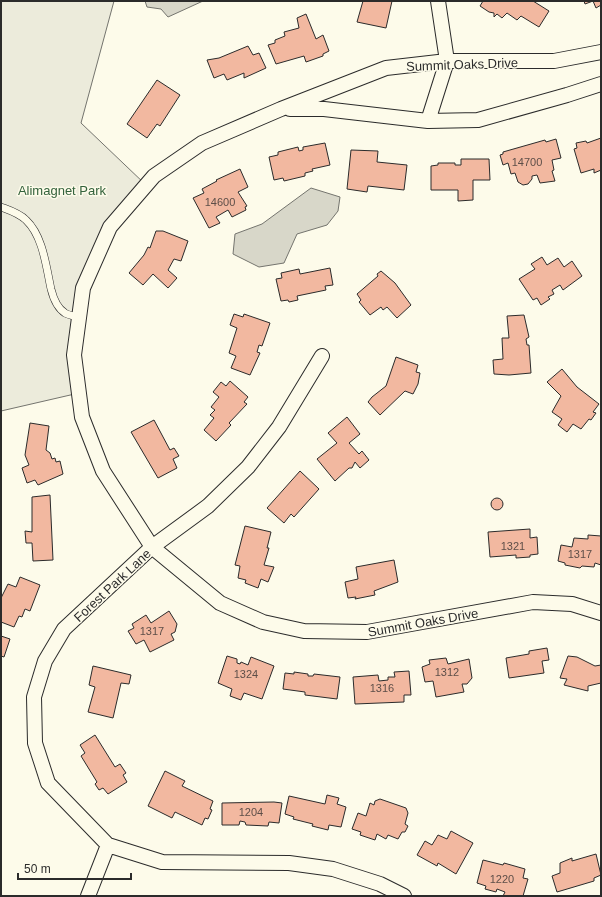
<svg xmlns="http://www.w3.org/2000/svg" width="602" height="897" font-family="Helvetica,sans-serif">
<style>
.green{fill:#ecebdb;stroke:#74746e}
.water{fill:#d8d7c9;stroke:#74746e}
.building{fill:#f2b8a0;stroke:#2b2b2b}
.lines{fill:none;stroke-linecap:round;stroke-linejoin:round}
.service-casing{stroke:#2b2b2b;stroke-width:8}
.minor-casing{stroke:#2b2b2b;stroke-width:16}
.service{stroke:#fdfbea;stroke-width:7}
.minor{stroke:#fdfbea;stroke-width:14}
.labels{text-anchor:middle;stroke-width:3;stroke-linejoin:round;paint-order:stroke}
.number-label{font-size:11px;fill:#5d4e48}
.street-label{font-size:13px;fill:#2b2b2b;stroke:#fdfbea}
.park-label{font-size:13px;fill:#34623c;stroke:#fdfbea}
</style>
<rect width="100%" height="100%" fill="#fdfbea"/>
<path class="green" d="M 1,1 L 114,1 L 81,123 L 146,185 L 110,227 L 83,288 L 79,393 L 1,411 Z"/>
<path class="water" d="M 145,1 L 203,1 L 168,17 L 161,9 L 147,7 Z
M 311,188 L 340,197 L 338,211 L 327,225 L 297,234 L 284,263 L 259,267 L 233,254 L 235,234 L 262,224 Z"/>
<path class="building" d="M 363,1 L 392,1 L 386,28 L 357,22 Z
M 483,1 L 533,1 L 549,11 L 539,27 L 521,16 L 517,20 L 507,13 L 502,18 L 497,14 L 494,17 L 494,13 L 489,12 L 480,6 Z
M 584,1 L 601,1 L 601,5 L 596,8 L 593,1 L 585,4 Z
M 306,14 L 316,39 L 323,35 L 329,51 L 323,54 L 323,56 L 306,62 L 304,56 L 276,64 L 268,45 L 275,43 L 275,40 L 285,36 L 284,32 L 299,28 L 297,18 Z
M 248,46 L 253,55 L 259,53 L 266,68 L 244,78 L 244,73 L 227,80 L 224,74 L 214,78 L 207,60 L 219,58 Z
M 157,80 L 180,95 L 160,126 L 157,124 L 147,138 L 127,124 Z
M 601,138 L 601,170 L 594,173 L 594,169 L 581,173 L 574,149 L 577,148 L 576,143 L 586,141 L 587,143 Z
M 556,139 L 561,158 L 552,160 L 554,170 L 552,171 L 555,181 L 540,183 L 537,175 L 532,176 L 532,179 L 528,184 L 523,185 L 518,182 L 515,173 L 511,174 L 508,163 L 503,165 L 500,155 L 503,154 L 503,152 L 545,140 L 546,142 Z
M 325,143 L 330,165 L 312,169 L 313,171 L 305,173 L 305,176 L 284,181 L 283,178 L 274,180 L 269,157 L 278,155 L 278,152 L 298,147 L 299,151 L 303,150 L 303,147 Z
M 351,150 L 378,151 L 377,162 L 407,165 L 404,190 L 368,186 L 367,192 L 347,189 Z
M 461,159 L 489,159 L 490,180 L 473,180 L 473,200 L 458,201 L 458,190 L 431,190 L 431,166 L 438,165 L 438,163 L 455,163 L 455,165 L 461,165 Z
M 240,169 L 248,187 L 238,192 L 247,206 L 245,207 L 246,210 L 232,217 L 228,210 L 216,217 L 220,223 L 209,228 L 193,198 L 204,193 L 202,189 L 217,181 L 216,180 Z
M 156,231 L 163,231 L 188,241 L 181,261 L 174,259 L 168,270 L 177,278 L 168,288 L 153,274 L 143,285 L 129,273 L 144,255 L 148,247 L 150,248 Z
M 542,257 L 547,265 L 558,258 L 564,267 L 572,261 L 582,276 L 563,290 L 560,285 L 552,290 L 554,294 L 548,297 L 550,299 L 541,305 L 537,298 L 533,300 L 519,279 L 535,269 L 531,264 Z
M 330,268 L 333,285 L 325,286 L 326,290 L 297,296 L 298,300 L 289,302 L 288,300 L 281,301 L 276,279 L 282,278 L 281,273 L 299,269 L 300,274 Z
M 381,271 L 395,283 L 411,305 L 397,318 L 387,307 L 383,310 L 381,307 L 370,315 L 359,302 L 361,300 L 357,294 L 378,276 L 377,274 Z
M 234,314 L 243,317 L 244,314 L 270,323 L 262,346 L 259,345 L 257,352 L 260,353 L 250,375 L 231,368 L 236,356 L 229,353 L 237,328 L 230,325 Z
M 524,315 L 529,337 L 526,339 L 527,345 L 529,345 L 531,373 L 509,375 L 494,374 L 493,360 L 503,359 L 502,338 L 509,338 L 507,316 Z
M 396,357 L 418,365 L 416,372 L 420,373 L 418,384 L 413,394 L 405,391 L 380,415 L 368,402 L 372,397 L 386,386 Z
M 562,369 L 577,387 L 599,404 L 593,412 L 596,413 L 591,420 L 589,419 L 581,429 L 573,424 L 567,432 L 558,425 L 562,419 L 552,412 L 561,396 L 547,382 Z
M 230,381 L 248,397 L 244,402 L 247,404 L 229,423 L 231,425 L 216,441 L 204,430 L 214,418 L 210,415 L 215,410 L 211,407 L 219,397 L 213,392 L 221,382 L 226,386 Z
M 347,417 L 360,434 L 349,443 L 359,454 L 362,451 L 369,460 L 360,468 L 355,462 L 352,468 L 349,468 L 335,481 L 317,459 L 337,443 L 328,433 Z
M 154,420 L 170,450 L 174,448 L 179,456 L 173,459 L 177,468 L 158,478 L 131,432 Z
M 30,423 L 49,426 L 46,450 L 50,453 L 52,459 L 55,458 L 56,462 L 60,461 L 63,474 L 38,485 L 35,480 L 27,483 L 22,468 L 29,465 L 25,455 Z
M 300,471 L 319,489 L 294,517 L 291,514 L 284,523 L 267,508 Z
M 50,495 L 53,560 L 33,561 L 32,543 L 26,543 L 25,531 L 32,532 L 32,497 Z
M491 504a6 6 0 1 1 12 0a6 6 0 1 1-12 0Z
M 245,526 L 271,532 L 267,548 L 269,548 L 264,565 L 274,567 L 268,582 L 261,579 L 258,588 L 245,583 L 246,580 L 238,578 L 240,566 L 235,565 Z
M 530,529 L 530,538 L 537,537 L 538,554 L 530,555 L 530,557 L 516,558 L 516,555 L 490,557 L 488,532 Z
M 588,535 L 601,536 L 601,565 L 595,563 L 594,567 L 582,566 L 580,568 L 565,565 L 565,563 L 558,561 L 561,545 L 572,547 L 574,538 L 588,539 Z
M 394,560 L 398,582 L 374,591 L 375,595 L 355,599 L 356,597 L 348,598 L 345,582 L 358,579 L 356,567 Z
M 20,577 L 40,585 L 30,611 L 25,609 L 22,617 L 19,616 L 14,627 L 1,622 L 1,598 L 8,584 L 16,587 Z
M 169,611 L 177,624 L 175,632 L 171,634 L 174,640 L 150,652 L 144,640 L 136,644 L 128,631 L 134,628 L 132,624 L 146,615 L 151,623 Z
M 1,636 L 10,639 L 4,657 L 1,656 Z
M 547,648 L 549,660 L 542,661 L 544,673 L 509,678 L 506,658 L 529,654 L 529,651 Z
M 227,656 L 237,659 L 237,663 L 240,664 L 241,662 L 248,665 L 251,657 L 274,666 L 262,699 L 244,693 L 241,700 L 230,696 L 232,689 L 218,683 Z
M 568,656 L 577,657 L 595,666 L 601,665 L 601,683 L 588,686 L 588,691 L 564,685 L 567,679 L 560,678 Z
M 446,658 L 448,664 L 469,659 L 472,678 L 467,684 L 462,684 L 464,692 L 436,697 L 433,681 L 425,682 L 422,667 L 430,664 L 429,660 Z
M 93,666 L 131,675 L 129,684 L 121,683 L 113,718 L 88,712 L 95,687 L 89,685 Z
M 409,671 L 411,695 L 404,695 L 404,702 L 355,704 L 353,677 L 378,675 L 379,681 L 388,680 L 388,677 L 395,677 L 394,672 Z
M 294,672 L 308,674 L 308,676 L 313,676 L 314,674 L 340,677 L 337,699 L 305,695 L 305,692 L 283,689 L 285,673 L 294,674 Z
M 95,735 L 115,767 L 120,764 L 126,773 L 123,775 L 127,782 L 108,794 L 103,788 L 99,790 L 95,784 L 97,782 L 81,756 L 85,753 L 80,745 Z
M 165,771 L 185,781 L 182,786 L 213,801 L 210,809 L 212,810 L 208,819 L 205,818 L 202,825 L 175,812 L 172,818 L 148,806 Z
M 327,795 L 339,798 L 337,804 L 346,807 L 341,827 L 329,825 L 328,830 L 312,826 L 313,824 L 293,819 L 294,817 L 285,814 L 289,796 L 325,804 Z
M 380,799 L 406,808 L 408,813 L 405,824 L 408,826 L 405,832 L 402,832 L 398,839 L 388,835 L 386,839 L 377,834 L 375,840 L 360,835 L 361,832 L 352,829 L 358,813 L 366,816 L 370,803 L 374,805 L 375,801 Z
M 274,802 L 282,803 L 279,823 L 269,822 L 268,826 L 246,825 L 245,822 L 240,821 L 239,825 L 222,825 L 222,803 Z
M 451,831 L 473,843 L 456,874 L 438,863 L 437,866 L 417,855 L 425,841 L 432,845 L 438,835 L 447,839 Z
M 596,854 L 601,875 L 594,878 L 594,881 L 557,892 L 552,876 L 560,873 L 560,863 L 572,858 L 572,861 Z
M 483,860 L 503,865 L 504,863 L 525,869 L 523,878 L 528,879 L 523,896 L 503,896 L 505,892 L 497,889 L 496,892 L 485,889 L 486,886 L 477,883 Z"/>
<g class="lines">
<g class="service-casing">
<path id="service" d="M 1,207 C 9,210 19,213 26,220 C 43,236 46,266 51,289 C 53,297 57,308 65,313 C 68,315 75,316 79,318"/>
</g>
<g class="minor-casing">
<path id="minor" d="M 601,52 L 554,61 L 447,61 L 386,68 L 281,109 L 202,143 L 154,176 L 110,227 L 83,288 L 74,355 L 82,417 L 103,471 L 152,547 L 220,603 L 263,622 L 304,631 L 367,632 L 533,602 L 572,604 L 601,613
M 290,109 L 324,109 L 428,121 L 478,120 L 567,95 L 601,84
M 428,121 L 447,61 L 438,1
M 322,356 L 279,427 L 248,467 L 208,506 L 152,547 L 64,629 L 45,661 L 34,697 L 35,743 L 48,783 L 108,845 L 162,862 L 289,863 L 333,869 L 380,884 L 404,896
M 88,896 L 108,845"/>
</g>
<use href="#service" class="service"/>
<use href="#minor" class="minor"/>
</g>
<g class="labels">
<g class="number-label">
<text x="527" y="166">14700</text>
<text x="220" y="206">14600</text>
<text x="513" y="550">1321</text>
<text x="580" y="558">1317</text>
<text x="152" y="635">1317</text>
<text x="447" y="676">1312</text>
<text x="246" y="678">1324</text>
<text x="382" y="692">1316</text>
<text x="251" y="816">1204</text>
<text x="502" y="883">1220</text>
</g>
<g class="street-label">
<text transform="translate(462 64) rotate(-2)" y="5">Summit Oaks Drive</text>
<text transform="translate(112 585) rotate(-43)" y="5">Forest Park Lane</text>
<text transform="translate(423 622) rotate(-10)" y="5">Summit Oaks Drive</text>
</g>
<g class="park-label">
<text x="62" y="195">Alimagnet Park</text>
</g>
</g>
<rect width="602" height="897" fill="none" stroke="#2b2b2b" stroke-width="4"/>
<path d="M18 873v6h113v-6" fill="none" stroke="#2b2b2b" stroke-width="2"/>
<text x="24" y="873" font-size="12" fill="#2b2b2b" stroke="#fdfbea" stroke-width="3" paint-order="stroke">50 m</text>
</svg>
